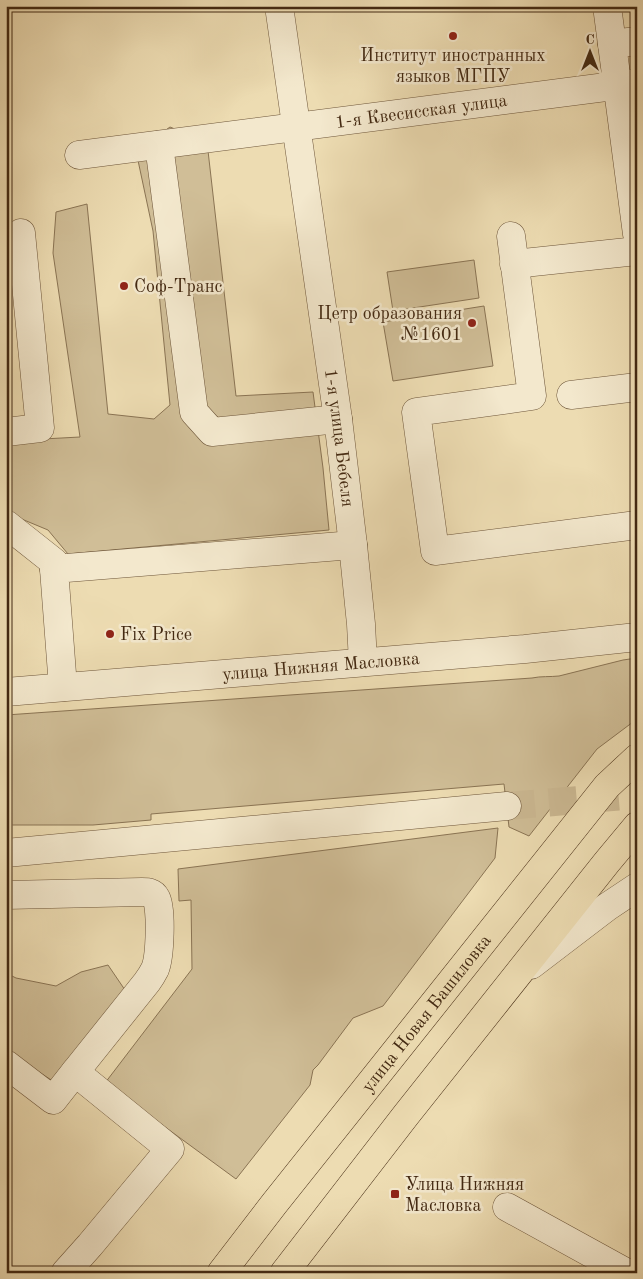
<svg xmlns="http://www.w3.org/2000/svg" width="643" height="1279" font-family="'Old Standard TT',serif">
<style>
.green{fill:#d0be97;stroke:#8a7454}
.lines{fill:none;stroke-linecap:round;stroke-linejoin:round}
.minor-tunnel{stroke:#cbb892;stroke-width:28;stroke-dasharray:28 14;stroke-linecap:butt}
.minor-casing{stroke:#6e563a;stroke-width:29}
.major-casing{stroke:#432912;stroke-width:29}
.minor{stroke:#f3e8cd;stroke-width:28}
.major{stroke:#eddcb2;stroke-width:28}
.poi-dot{fill:#8f2418;stroke:#f3e8cd;stroke-width:2}
.labels{text-anchor:middle;stroke-width:5;stroke-linejoin:round;paint-order:stroke}
.poi-label{font-size:18px;fill:#432912;stroke:#f3e8cd;text-anchor:start}
.street-label{font-size:18px;fill:#432912;stroke:#f3e8cd}
</style>
<rect width="100%" height="100%" fill="#eddcb2"/>
<filter id="stains"><feTurbulence type="fractalNoise" baseFrequency=".004" numOctaves="4"/><feColorMatrix values="0 0 0 0 .2 0 0 0 0 .09 0 0 0 0 .02 0 0 0 .5 -.17"/></filter>
<radialGradient id="worn" r=".72"><stop offset=".6" stop-color="#630" stop-opacity="0"/><stop offset="1" stop-color="#630" stop-opacity=".3"/></radialGradient>
<path class="green" d="M 170,127 L 207,142 L 236,396 L 313,392 L 323,468 L 329,530 L 68,554 L 48,530 L 12,515 L 6,515 L 6,441 L 80,437 L 53,253 L 56,212 L 87,204 L 108,414 L 154,419 L 170,405 L 153,231 L 136,151 Z
M 474,260 L 479,298 L 393,311 L 387,272 Z
M 484,306 L 493,366 L 393,381 L 383,322 Z
M 637,658 L 637,719 L 597,749 L 529,836 L 509,827 L 504,784 L 151,814 L 151,820 L 93,825 L 6,825 L 6,715 L 532,678 C 541,676 550,677 559,676 L 623,660 Z
M 498,828 L 495,858 L 383,1006 L 353,1018 L 318,1065 L 313,1070 L 310,1085 L 236,1179 L 105,1083 L 192,969 L 191,900 L 179,901 L 178,869 Z
M 108,965 L 125,990 L 56,1083 L 6,1051 L 6,973 L 16,978 L 56,986 L 81,972 Z"/>
<g class="lines">
<path class="minor-tunnel" d="M 507,806 L 637,795"/>
<g class="minor-casing">
<g id="minor">
<path id="s1" d="M 279,6 L 338,419 L 353,545 L 361,624 L 363,662"/>
<path d="M 607,6 L 637,234"/>
<path d="M 612,44 L 637,41"/>
<path d="M 159,145 L 194,412 L 212,432 L 338,419"/>
<path id="s2" d="M 79,155 L 637,83"/>
<path d="M 511,236 L 532,396 L 416,412 L 435,551 L 637,525"/>
<path d="M 514,264 L 637,251"/>
<path d="M 571,395 L 637,387"/>
<path d="M 6,432 L 40,428 L 21,233"/>
<path d="M 6,524 L 54,562 L 54,569"/>
<path d="M 63,687 L 54,569 L 353,545"/>
<path id="s3" d="M 6,692 L 525,649 L 637,637"/>
<path d="M 6,853 L 507,806"/>
<path d="M 6,895 L 142,892 C 148,892 153,892 156,898 C 162,909 160,957 155,969 C 153,973 150,978 147,982 L 75,1072"/>
<path d="M 531,965 L 607,907 L 637,887"/>
<path d="M 6,1064 L 53,1100 L 75,1072 L 170,1149 L 90,1245 L 65,1273"/>
<path d="M 507,1207 L 627,1273"/>
</g>
</g>
<g class="major-casing">
<g id="major">
<path id="s4" d="M 221,1273 L 274,1204 L 607,786 L 637,758"/>
<path d="M 284,1273 L 406,1115 L 607,862 L 637,826"/>
</g>
</g>
<use href="#minor" class="minor"/>
<use href="#major" class="major"/>
</g>
<g class="poi-dot">
<circle cx="453" cy="36" r="5"/>
<circle cx="124" cy="286" r="5"/>
<circle cx="472" cy="323" r="5"/>
<circle cx="110" cy="634" r="5"/>
<rect x="390" y="1189" width="10" height="10" rx="2.5"/>
</g>
<g class="labels">
<g class="poi-label">
<text x="453" y="61" text-anchor="middle">Институт иностранных<tspan x="453" dy="21">языков МГПУ</tspan></text>
<text x="134" y="292">Соф-Транс</text>
<text x="462" y="319" text-anchor="end">Цетр образования<tspan x="462" dy="21">№1601</tspan></text>
<text x="120" y="640">Fix Price</text>
<text x="405" y="1190">Улица Нижняя<tspan x="405" dy="21">Масловка</tspan></text>
</g>
<g class="street-label">
<text dy="6" stroke="none"><textPath href="#s2" startOffset="345">1-я Квесисская улица</textPath></text>
<text dy="6" stroke="none"><textPath href="#s1" startOffset="436">1-я улица Бебеля</textPath></text>
<text dy="6" stroke="none"><textPath href="#s3" startOffset="316">улица Нижняя Масловка</textPath></text>
<text dy="6" stroke="none"><textPath href="#s4" startOffset="331">улица Новая Башиловка</textPath></text>
</g>
</g>
<rect width="643" height="1279" fill="none" stroke="#eddcb2" stroke-width="25"/>
<rect x="8" y="8" width="628" height="1264" fill="none" stroke="#432912" stroke-width="2.5"/>
<rect x="12" y="12" width="618" height="1254" fill="none" stroke="#432912"/>
<g transform="translate(590 52)" stroke="#f3e8cd" stroke-width="4" paint-order="stroke">
<path d="M0-4L9 19L0 12L-9 19Z" fill="#432912"/>
<text y="-8" font-size="14" font-weight="bold" text-anchor="middle" fill="#432912">С</text>
</g>
<rect width="100%" height="100%" filter="url(#stains)"/>
<rect width="100%" height="100%" fill="url(#worn)"/>
</svg>
